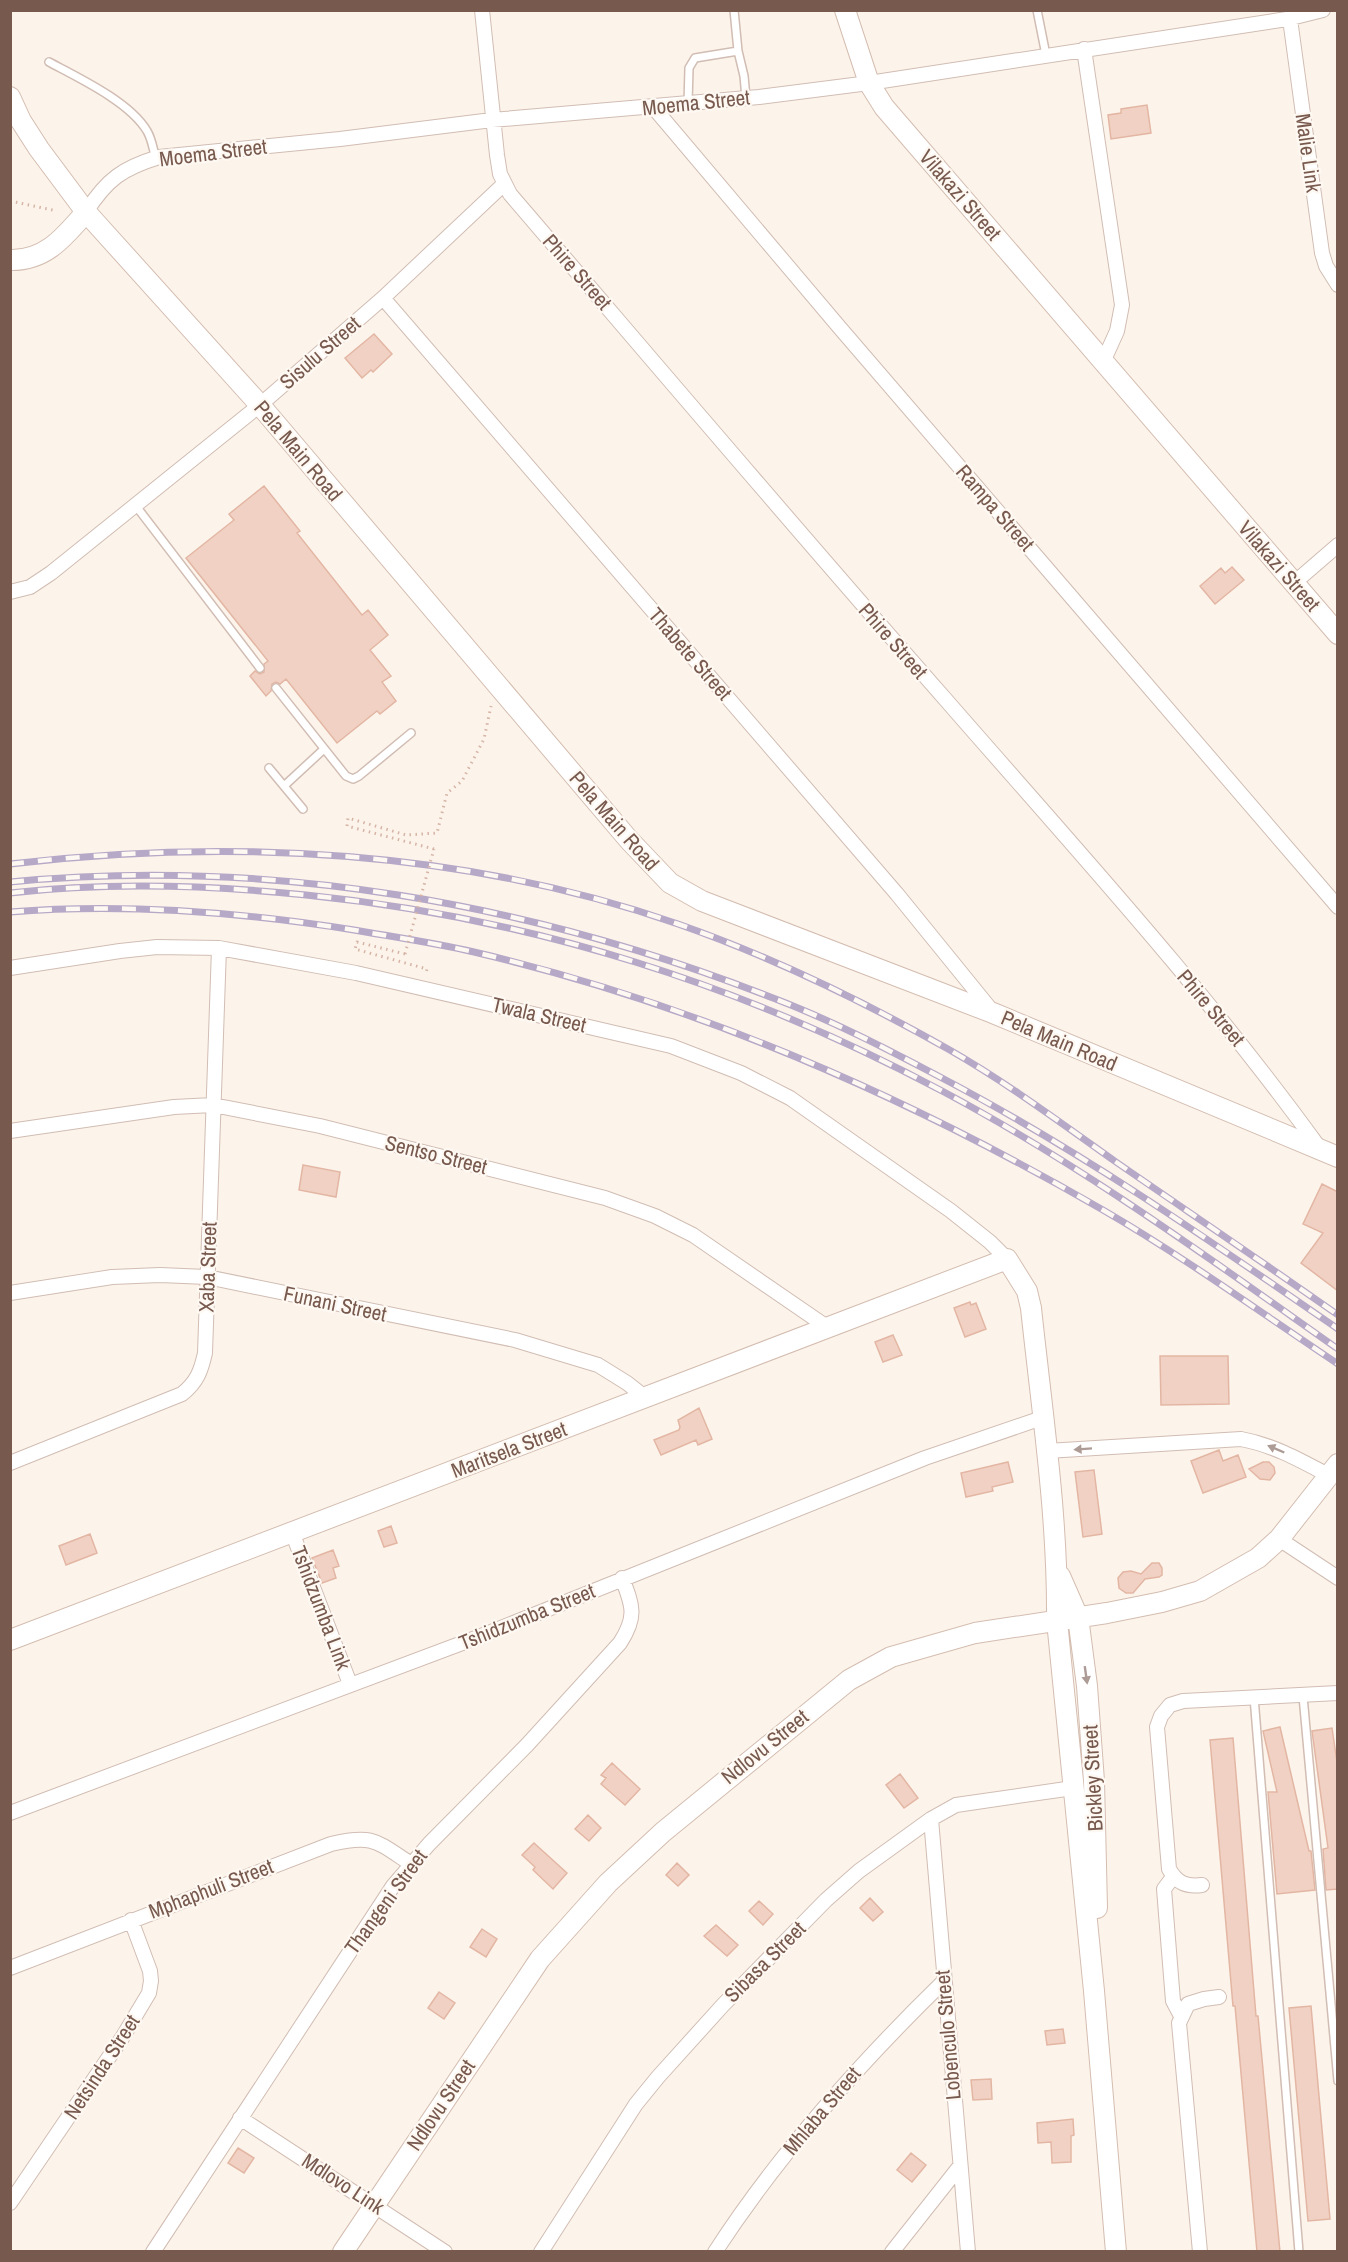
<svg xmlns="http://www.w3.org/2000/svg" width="1348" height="2262" font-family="'Archivo Narrow',sans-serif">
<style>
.building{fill:#f1d1c3;stroke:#e3b6a4;stroke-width:1.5}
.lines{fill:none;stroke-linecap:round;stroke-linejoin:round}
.lane-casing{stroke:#d1bdb3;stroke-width:10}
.street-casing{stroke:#d1bdb3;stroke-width:16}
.secondary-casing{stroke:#d4bdb0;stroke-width:22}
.path{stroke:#d6b4a6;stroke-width:3;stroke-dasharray:1.5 4.5;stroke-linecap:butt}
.lane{stroke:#fff;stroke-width:7}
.street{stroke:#fff;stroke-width:14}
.secondary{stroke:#fff;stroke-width:20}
.rail-casing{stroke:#b6a8c7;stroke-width:7}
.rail{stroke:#fef8f2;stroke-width:4.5;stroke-dasharray:14;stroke-linecap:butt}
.path-bridge{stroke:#d6b4a6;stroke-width:3;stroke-dasharray:1.5 4.5;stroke-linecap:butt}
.oneway{fill:#ad9b95}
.labels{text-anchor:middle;stroke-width:4.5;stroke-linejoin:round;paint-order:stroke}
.street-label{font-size:21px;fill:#77594e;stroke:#fef8f2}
</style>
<rect width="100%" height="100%" fill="#fcf4eb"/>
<path class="building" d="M 1147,105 L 1151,133 L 1111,139 L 1108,115 L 1121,113 L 1121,109 Z
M 374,334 L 392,354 L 373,372 L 371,370 L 362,378 L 345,358 Z
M 264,486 L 300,531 L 297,533 L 362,615 L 368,610 L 388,635 L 370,650 L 391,676 L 382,682 L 396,701 L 380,714 L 377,711 L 337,743 L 286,679 L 280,684 L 276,682 L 272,684 L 271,691 L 266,696 L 250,676 L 255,671 L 260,674 L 264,672 L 264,664 L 268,661 L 186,558 L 234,520 L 229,514 Z
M 1232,567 L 1244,580 L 1215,604 L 1200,586 L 1221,568 L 1225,573 Z
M 303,1165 L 340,1172 L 336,1197 L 299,1190 Z
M 1322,1184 L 1338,1192 L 1338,1291 L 1301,1263 L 1323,1233 L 1303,1224 Z
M 970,1302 L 971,1305 L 976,1303 L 986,1329 L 965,1337 L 954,1308 Z
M 893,1335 L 902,1355 L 883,1362 L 875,1342 Z
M 1160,1356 L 1228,1356 L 1229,1404 L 1161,1405 Z
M 699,1408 L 712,1439 L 698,1445 L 696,1440 L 661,1455 L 654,1440 L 679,1430 L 680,1427 L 678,1420 Z
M 1219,1450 L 1223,1461 L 1238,1455 L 1246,1477 L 1203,1493 L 1191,1461 Z
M 1008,1462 L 1013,1482 L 992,1487 L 993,1491 L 966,1497 L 961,1473 Z
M 1263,1462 L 1269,1462 L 1274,1467 L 1275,1473 L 1270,1480 L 1260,1479 L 1249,1469 Z
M 1094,1470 L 1102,1534 L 1083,1537 L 1075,1472 Z
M 391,1526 L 397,1543 L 384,1547 L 378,1531 Z
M 90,1534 L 97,1553 L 66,1565 L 59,1546 Z
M 333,1550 L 339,1566 L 333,1568 L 336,1578 L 322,1583 L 312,1558 Z
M 1152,1563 L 1159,1563 L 1162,1568 L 1162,1575 L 1159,1577 L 1145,1579 L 1133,1593 L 1126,1593 L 1119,1588 L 1118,1578 L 1123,1572 L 1131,1571 L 1141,1574 Z
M 1280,1727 L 1309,1851 L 1311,1851 L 1315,1890 L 1277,1894 L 1268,1792 L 1277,1792 L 1263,1731 Z
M 1332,1728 L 1338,1769 L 1338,1889 L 1326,1890 L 1323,1849 L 1328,1848 L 1312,1731 Z
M 1233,1738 L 1256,2016 L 1258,2016 L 1280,2252 L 1257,2252 L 1235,2006 L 1233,2006 L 1210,1740 Z
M 612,1763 L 640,1789 L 625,1805 L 601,1784 L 606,1778 L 601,1775 Z
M 900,1774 L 918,1798 L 904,1808 L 886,1785 Z
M 588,1815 L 601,1828 L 589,1841 L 575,1829 Z
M 534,1843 L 567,1873 L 553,1889 L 533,1870 L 535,1867 L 522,1855 Z
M 677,1863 L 689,1875 L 678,1886 L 666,1875 Z
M 870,1898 L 883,1912 L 873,1921 L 860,1908 Z
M 759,1901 L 773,1914 L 763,1925 L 749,1911 Z
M 716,1925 L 738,1945 L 727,1956 L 704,1936 Z
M 482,1929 L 497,1939 L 486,1957 L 470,1947 Z
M 439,1992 L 455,2003 L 444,2019 L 428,2008 Z
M 1311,2006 L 1330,2219 L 1308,2221 L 1289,2008 Z
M 1063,2029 L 1065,2043 L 1047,2045 L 1045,2031 Z
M 991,2079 L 992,2099 L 973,2100 L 971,2080 Z
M 1073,2119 L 1074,2135 L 1071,2136 L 1071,2162 L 1052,2163 L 1051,2142 L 1038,2143 L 1037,2123 Z
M 238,2148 L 254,2158 L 244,2173 L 228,2163 Z
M 911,2153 L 926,2165 L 912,2182 L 897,2170 Z"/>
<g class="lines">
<g class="lane-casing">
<path id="lane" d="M 734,10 L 738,51
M 1037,10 L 1046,55
M 49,62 C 79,78 130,102 147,131 C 152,139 153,150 156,158
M 688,104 L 689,68 L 695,58 L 738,51 L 744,76 L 746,98
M 136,506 L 260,668
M 276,688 L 346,776 L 353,779 L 359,776 L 411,733
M 269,768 L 303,809
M 284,786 L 324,749
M 1303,1696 L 1338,2081
M 1254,1697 L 1299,2252"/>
</g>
<g class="street-casing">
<path id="street" d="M 482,10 L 497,155 L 500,174 L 510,194 C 655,363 799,533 946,700 C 1074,847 1207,992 1321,1150
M 1290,19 L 1322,253 L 1326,266 L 1338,285
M 1084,49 L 1122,305 L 1117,331 L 1103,362
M 654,108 L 840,328 L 1338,907
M 86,212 C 107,179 123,168 159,157 L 340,139 L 492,120 L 759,97 L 869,83 L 1287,19 L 1323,10
M 383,298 L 897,894 L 992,1011
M 1294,583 L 1338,545
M 10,592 L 30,587 L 51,573 L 260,405 L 383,298 L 504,184
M 10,968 L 120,951 L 157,947 L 219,948 L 356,973 L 671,1046 L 741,1073 L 790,1098 L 951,1211 L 990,1242 L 1007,1259
M 10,1131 L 174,1107 L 213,1105 L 320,1126 L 605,1198 L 655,1216 L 693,1235 L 827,1327
M 10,1293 L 112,1277 L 160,1275 L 207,1277 L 515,1340 L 598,1365 L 627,1383 L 646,1398
M 1047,1451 L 1241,1439 C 1273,1445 1300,1460 1328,1475
M 10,1463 L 182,1394 C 197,1382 201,1371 205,1353 L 219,948
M 292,1532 L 350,1684
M 1279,1539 L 1338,1578
M 10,1813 L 481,1636 L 925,1458 L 1042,1418
M 931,1819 L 968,2252
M 1173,1877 L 1164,1889 L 1173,2001 L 1181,2016
M 1202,1885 C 1186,1887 1177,1883 1169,1869 L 1157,1727 L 1161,1716 L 1170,1705 L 1183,1701 L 1338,1693
M 10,1968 L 331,1844 C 373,1834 376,1841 411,1864
M 240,2118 L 445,2252
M 10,2203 L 122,2038 L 149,1993 L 151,1981 L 150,1971 L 131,1920
M 153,2252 L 393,1886 L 429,1844 L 527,1745 L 620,1643 C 637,1617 633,1606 622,1578
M 541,2252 L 636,2104 L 658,2077 L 723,2005 L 826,1900 L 859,1871 L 931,1819 L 956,1805 L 1073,1788
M 715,2252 C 780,2152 859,2064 943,1982
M 892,2252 L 960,2166
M 1200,2252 L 1179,2023 L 1188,2004 L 1204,1999 L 1219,1997"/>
</g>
<g class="secondary-casing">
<path id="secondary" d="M 845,10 L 869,83 L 884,107 L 1338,634
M 10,97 L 21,121 L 39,149 L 86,212 L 260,405 L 629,840 L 670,883 L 702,901 L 993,1013 L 1338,1157
M 10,260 C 46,261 65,236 86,212
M 1060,1576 L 1078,1617 L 1087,1686 L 1094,1781 L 1097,1908
M 10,1640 L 1007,1259 L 1027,1291 L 1031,1308 C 1042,1412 1058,1516 1057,1621 L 1094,1991 L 1116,2252
M 343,2252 L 540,1959 L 608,1883 L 663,1832 L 849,1680 L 891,1657 L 975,1633 L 1107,1613 L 1162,1602 L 1200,1591 L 1258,1558 L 1279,1539 L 1338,1464"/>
</g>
<path class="path" d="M 10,201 L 57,211
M 434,849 L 347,826 L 348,818 L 406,835 L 437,833 L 447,793 L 462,781 L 484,739 L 491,706
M 405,954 L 357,942 L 355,949 L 427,969 L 426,973"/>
<use href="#lane" class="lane"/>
<use href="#street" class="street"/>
<use href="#secondary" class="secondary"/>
<g class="rail-casing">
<path id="rail" d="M 10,864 C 232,838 466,850 678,924 C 772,957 861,1000 948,1049 C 1006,1082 1061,1123 1116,1162 C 1190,1213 1264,1263 1338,1315
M 10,882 C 270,857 531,903 773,998 C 831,1020 887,1049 942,1078 C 1081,1151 1209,1240 1338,1329
M 10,893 C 109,882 208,885 306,895 C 534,918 743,985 944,1092 C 1083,1166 1210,1259 1338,1349
M 10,912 C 125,903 241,912 354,930 C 394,937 435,943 474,952 C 697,1004 906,1096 1103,1210 C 1184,1257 1260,1312 1338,1364"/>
</g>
<use href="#rail" class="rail"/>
<path class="path-bridge" d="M 405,954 L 434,849"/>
</g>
<defs><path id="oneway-solid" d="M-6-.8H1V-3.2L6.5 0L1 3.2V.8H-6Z" transform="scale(1.5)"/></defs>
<g class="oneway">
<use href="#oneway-solid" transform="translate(1083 1449) rotate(176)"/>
<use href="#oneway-solid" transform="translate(1276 1449) rotate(-157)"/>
<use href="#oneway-solid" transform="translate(1086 1675) rotate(82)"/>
</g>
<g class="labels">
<g class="street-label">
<text transform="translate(696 103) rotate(-6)" y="7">Moema Street</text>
<text transform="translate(213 153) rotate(-7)" y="7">Moema Street</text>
<text transform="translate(1308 153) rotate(82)" y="7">Malie Link</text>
<text transform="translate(960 195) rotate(49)" y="7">Vilakazi Street</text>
<text transform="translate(577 272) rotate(49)" y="7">Phire Street</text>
<text transform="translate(320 353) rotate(-41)" y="7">Sisulu Street</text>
<text transform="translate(298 451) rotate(50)" y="7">Pela Main Road</text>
<text transform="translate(995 508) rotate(49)" y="7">Rampa Street</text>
<text transform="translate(1279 566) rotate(49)" y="7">Vilakazi Street</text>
<text transform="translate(893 641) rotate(49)" y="7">Phire Street</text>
<text transform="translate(690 654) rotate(49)" y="7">Thabete Street</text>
<text transform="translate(614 821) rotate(49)" y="7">Pela Main Road</text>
<text transform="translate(1211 1008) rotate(50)" y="7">Phire Street</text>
<text transform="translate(539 1015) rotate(13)" y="7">Twala Street</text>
<text transform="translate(1059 1041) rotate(23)" y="7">Pela Main Road</text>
<text transform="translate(436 1155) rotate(14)" y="7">Sentso Street</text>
<text transform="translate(208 1267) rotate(-88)" y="7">Xaba Street</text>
<text transform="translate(335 1304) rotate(12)" y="7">Funani Street</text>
<text transform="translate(509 1450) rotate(-21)" y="7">Maritsela Street</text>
<text transform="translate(321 1608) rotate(69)" y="7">Tshidzumba Link</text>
<text transform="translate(527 1617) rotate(-22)" y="7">Tshidzumba Street</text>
<text transform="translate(765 1747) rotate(-39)" y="7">Ndlovu Street</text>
<text transform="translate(1093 1778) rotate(-93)" y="7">Bickley Street</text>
<text transform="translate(211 1889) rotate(-21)" y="7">Mphaphuli Street</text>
<text transform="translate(386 1902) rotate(-54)" y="7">Thangeni Street</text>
<text transform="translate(765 1962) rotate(-45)" y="7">Sibasa Street</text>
<text transform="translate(948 2035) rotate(-95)" y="7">Lobenculo Street</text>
<text transform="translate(102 2067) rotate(-57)" y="7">Netsinda Street</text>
<text transform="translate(441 2105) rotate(-56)" y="7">Ndlovu Street</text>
<text transform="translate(822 2111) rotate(-50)" y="7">Mhlaba Street</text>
<text transform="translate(343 2184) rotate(33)" y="7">Mdlovo Link</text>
</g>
</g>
<rect width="1348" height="2262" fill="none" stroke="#77594e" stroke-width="24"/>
</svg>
